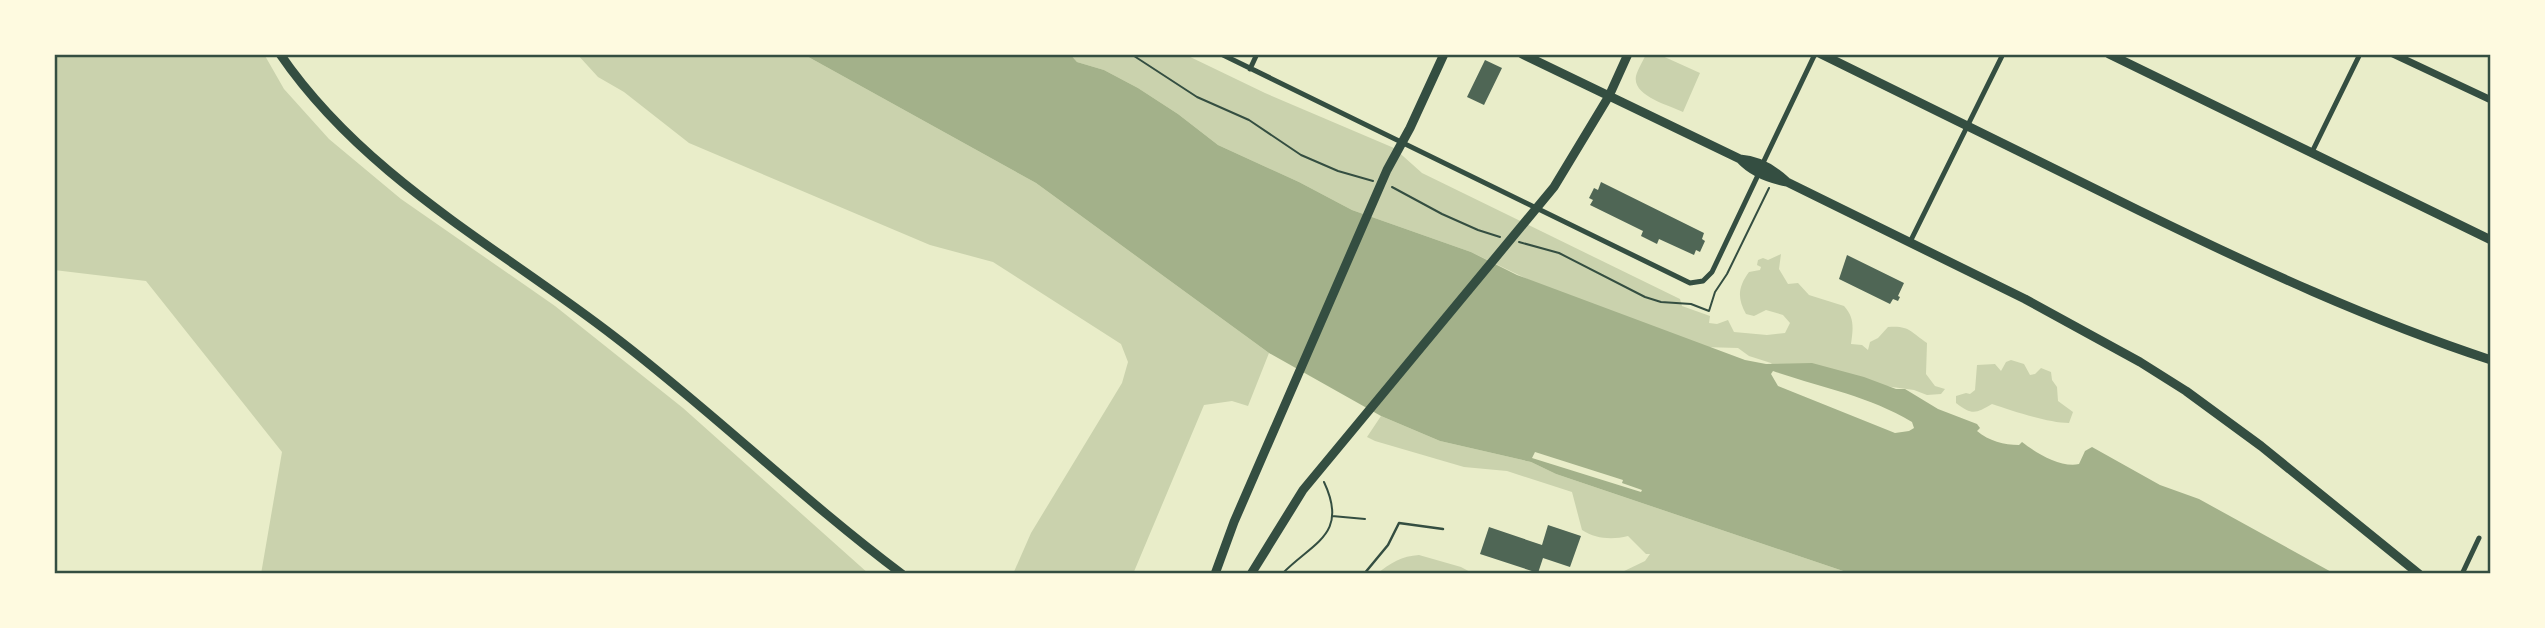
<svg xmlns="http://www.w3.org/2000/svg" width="2545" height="628" font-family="Manrope,sans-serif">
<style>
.green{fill:#cad2ad}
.water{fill:#a3b18a;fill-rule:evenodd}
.pier{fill:#e9edc9}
.building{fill:#4f6655}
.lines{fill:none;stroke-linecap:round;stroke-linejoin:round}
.path{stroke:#344e41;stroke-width:2}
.service{stroke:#344e41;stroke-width:2.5}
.minor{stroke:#344e41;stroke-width:5}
.tertiary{stroke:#344e41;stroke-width:7}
.trunk{stroke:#344e41;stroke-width:9}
.neatline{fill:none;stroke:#344e41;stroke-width:2.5}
</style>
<rect width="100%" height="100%" fill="#e9edc9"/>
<path class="green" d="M 54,54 L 264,54 L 284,89 L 329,139 L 401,199 L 555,306 L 683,408 L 869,574 L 261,574 L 282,452 L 146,281 L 54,270 Z
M 577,54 L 803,54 L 1036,183 L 1269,353 L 1248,406 L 1232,401 L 1204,405 L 1133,574 L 1013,574 L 1031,533 L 1122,383 L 1128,362 L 1121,344 L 993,262 L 930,245 L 689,143 L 624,92 L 598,77 Z
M 1070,54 L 1184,54 L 1265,93 L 1394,148 L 1422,173 L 1680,299 L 1682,306 L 1710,316 L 1709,323 L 1717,324 L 1728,320 L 1734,332 L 1767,335 L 1785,333 L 1790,323 L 1783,315 L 1766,310 L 1754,316 L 1746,314 C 1737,298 1738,287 1749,272 L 1760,270 L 1761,267 L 1757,265 L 1758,260 L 1763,258 L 1768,260 L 1781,254 L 1779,269 L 1788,284 L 1798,283 L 1809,295 L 1844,306 C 1855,318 1853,329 1851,344 L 1862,345 L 1868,350 L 1870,342 L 1878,338 L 1888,327 C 1909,325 1911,332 1927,343 L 1926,374 L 1935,386 L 1945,389 L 1941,394 L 1927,395 L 1914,390 L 1777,371 L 1771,363 L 1749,356 L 1738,348 L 1703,347 L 1531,281 L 1471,252 L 1352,210 L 1299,182 L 1218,145 L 1178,114 L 1138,88 L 1104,70 L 1077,62 Z
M 1646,54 L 1658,54 L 1700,73 L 1683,112 C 1669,105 1632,96 1636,76 C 1638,69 1643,61 1646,54 Z
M 2011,360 L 2024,364 L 2030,375 L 2035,374 L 2041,368 L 2051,372 L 2052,380 L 2057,387 L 2058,401 L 2073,412 L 2069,423 C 2048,423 2013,411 1992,404 C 1976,413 1973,416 1956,403 L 1956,396 L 1966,393 L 1970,394 L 1975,390 L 1977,365 L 1995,364 L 2001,371 L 2006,362 Z
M 1381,416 L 1440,441 L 1531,462 L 1556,474 L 1852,574 L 1618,574 L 1645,561 L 1650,554 L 1646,554 L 1628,536 C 1612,540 1596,539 1582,530 L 1572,492 L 1507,471 L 1464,467 L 1375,441 L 1367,437 Z
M 1419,555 L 1461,567 L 1474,574 L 1377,574 C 1390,563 1402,556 1419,555 Z"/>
<path class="water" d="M 803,54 L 1070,54 L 1077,62 L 1104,70 L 1138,88 L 1178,114 L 1218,145 L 1299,182 L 1352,210 L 1471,252 L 1517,275 L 1745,360 L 1766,364 L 1812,363 L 1864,377 L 1896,389 L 1905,389 L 1938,409 L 1977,424 L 1980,428 L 1977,431 C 1989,441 2004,445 2019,445 L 2022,442 C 2036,453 2061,468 2079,464 L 2085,451 L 2092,447 L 2160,485 L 2199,499 L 2335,574 L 1852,574 L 1556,474 L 1531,462 L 1440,441 L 1381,416 L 1269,353 L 1036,183 ZM 1773,371 C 1822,388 1867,395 1912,422 L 1914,428 L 1909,431 L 1895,433 L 1778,386 L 1771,374 Z"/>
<path class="pier" d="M 1535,452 L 1623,480 L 1622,483 L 1642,490 L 1641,492 L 1532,458 Z"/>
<path class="building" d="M 1485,60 L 1502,68 L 1484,105 L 1467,97 Z
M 1601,182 L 1704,233 L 1702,239 L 1705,241 L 1700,252 L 1696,250 L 1694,255 L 1659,239 L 1657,244 L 1641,236 L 1643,231 L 1590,205 L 1593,200 L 1589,198 L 1594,188 L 1598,190 Z
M 1847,255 L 1904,283 L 1898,296 L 1900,297 L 1898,301 L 1893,299 L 1890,304 L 1839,279 Z
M 1548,525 L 1581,536 L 1570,567 L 1543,558 L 1538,573 L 1480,554 L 1489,527 L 1542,545 Z"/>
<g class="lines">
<path class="path" d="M 1131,54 L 1197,97 L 1249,120 L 1301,155 L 1338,171 L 1373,181
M 1392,187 L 1442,214 L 1478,230 L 1500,237
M 1519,242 L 1559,253 L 1645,297 L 1661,302 L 1691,304 L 1709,311 L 1715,292 L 1727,274 L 1769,188
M 1332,516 L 1365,519
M 1282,574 C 1313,542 1349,535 1324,482"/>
<path class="service" d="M 1364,574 L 1388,545 L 1399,523 L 1443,529"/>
<path class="minor" d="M 1221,54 L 1690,283 L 1703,281 L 1712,272 L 1759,173
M 1250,69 L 1257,54
M 2312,152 L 2360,54
M 1762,165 L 1815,54
M 1910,242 L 2003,54
M 2462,574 L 2479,538"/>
<path class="tertiary" d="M 2393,54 L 2491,100"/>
<path class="trunk" d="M 280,54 C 365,178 499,247 615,337 C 713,412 802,499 902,574
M 1522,54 L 1740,159 C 1752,172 1770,179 1787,182 L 2025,299 L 2140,362 L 2186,391 L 2261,446 L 2419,574
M 1821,54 C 1927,106 2033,159 2140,211 C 2255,267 2369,320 2491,360
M 2109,54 L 2491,240
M 1740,159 C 1757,160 1773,169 1786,181
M 1215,574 L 1234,522 L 1387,170 L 1410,128 L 1444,54
M 1251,574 L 1303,490 L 1554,187 L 1609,96 L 1628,54"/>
</g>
<rect width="2545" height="628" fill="none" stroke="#fefae0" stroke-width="112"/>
<rect x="56" y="56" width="2433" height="516" class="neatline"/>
</svg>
